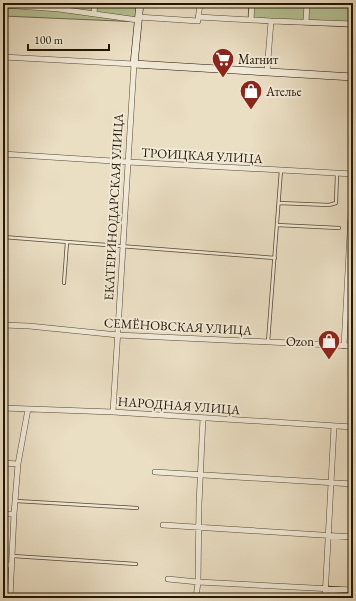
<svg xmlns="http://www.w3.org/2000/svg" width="356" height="601" font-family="'EB Garamond',serif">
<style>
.green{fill:#b5c195;stroke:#6c6b4b}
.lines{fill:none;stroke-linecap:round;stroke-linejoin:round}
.lane-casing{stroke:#564732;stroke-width:4}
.street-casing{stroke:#564732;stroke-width:6}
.secondary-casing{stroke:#241501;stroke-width:8}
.lane{stroke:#f1ead8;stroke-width:2.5}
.street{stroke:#f1ead8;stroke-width:5}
.secondary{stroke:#f1ead8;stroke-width:7}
.labels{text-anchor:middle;stroke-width:4;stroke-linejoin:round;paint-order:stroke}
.poi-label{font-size:13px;fill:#241501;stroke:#f1ead8;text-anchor:start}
.street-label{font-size:13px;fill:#241501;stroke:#f1ead8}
</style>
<rect width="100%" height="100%" fill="#eadec3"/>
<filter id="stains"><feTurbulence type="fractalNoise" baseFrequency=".005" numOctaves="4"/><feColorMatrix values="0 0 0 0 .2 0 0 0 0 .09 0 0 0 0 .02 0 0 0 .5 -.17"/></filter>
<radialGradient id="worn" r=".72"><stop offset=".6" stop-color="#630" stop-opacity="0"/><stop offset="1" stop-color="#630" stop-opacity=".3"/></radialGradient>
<path class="green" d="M 3,3 L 143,3 L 141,22 L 3,16 Z
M 249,3 L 353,3 L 353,27 L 248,22 Z"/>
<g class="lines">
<g class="lane-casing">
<path id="lane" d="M 279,203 L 329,205 L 336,203 L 337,174
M 277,225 L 339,228
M 3,237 L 275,258
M 64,283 L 67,242
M 268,342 L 281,170
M 16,501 L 137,508
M 13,556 L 136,564"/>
</g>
<g class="street-casing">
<path id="street" d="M 3,5 L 59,9 L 138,20
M 94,13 L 95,3
M 138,17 L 198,21 L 200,3
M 198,17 L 271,21 L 353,24
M 251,20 L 252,3
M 306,22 L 307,3
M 3,57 L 134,64 L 113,412
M 267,72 L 271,21
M 3,154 L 128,162 L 281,170 L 353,174
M 3,325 L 29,326 L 118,335 L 353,346
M 344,346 L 353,176
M 3,408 L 113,412 L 353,427
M 3,463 L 18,464
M 155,472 L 353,484
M 3,514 L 14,514
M 163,525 L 353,537
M 3,565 L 12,565
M 168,579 L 198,582 L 353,590
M 10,598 L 14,514 L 18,464 L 28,409
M 196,598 L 198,582 L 199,504 L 203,418
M 325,598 L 334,426"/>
</g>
<g class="secondary-casing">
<path id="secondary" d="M 140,3 L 134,64 L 353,77"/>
</g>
<use href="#lane" class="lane"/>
<use href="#street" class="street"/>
<use href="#secondary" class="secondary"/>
</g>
<defs>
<g id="supermarket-pin" transform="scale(1.15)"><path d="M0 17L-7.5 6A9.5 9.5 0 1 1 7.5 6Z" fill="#8f2418" stroke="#f1ead8"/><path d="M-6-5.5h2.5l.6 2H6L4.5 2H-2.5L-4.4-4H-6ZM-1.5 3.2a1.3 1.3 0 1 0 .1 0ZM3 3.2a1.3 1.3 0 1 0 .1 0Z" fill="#fff"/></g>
<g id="shop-pin" transform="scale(1.15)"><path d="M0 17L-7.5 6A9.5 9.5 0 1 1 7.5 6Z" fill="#8f2418" stroke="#f1ead8"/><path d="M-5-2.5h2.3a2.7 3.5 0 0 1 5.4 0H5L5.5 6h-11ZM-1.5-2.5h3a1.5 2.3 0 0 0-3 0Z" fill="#fff"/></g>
</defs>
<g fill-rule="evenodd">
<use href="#supermarket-pin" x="223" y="59"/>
<use href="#shop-pin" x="251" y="91"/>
<use href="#shop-pin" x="329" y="341"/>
</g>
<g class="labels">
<g class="poi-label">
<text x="238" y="64">Магнит</text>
<text x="266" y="96">Ателье</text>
<text x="314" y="346" text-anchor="end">Ozon</text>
</g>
<g class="street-label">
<text transform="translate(202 155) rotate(3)" y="5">ТРОИЦКАЯ УЛИЦА</text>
<text transform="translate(113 207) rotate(-87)" y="5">ЕКАТЕРИНОДАРСКАЯ УЛИЦА</text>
<text transform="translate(178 326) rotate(3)" y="5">СЕМЁНОВСКАЯ УЛИЦА</text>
<text transform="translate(179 405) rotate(4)" y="5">НАРОДНАЯ УЛИЦА</text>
</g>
</g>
<rect width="356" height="601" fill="none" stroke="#eadec3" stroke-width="16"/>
<rect x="4" y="4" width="348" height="593" fill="none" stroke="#241501" stroke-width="2"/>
<rect x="8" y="8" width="340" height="585" fill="none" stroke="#241501"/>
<path d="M28 44v6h81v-6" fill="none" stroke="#241501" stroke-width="2"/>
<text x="34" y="44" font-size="12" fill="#241501" stroke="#f1ead8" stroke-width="3" paint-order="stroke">100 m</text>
<rect width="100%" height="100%" filter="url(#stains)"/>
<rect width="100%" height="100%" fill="url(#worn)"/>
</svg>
